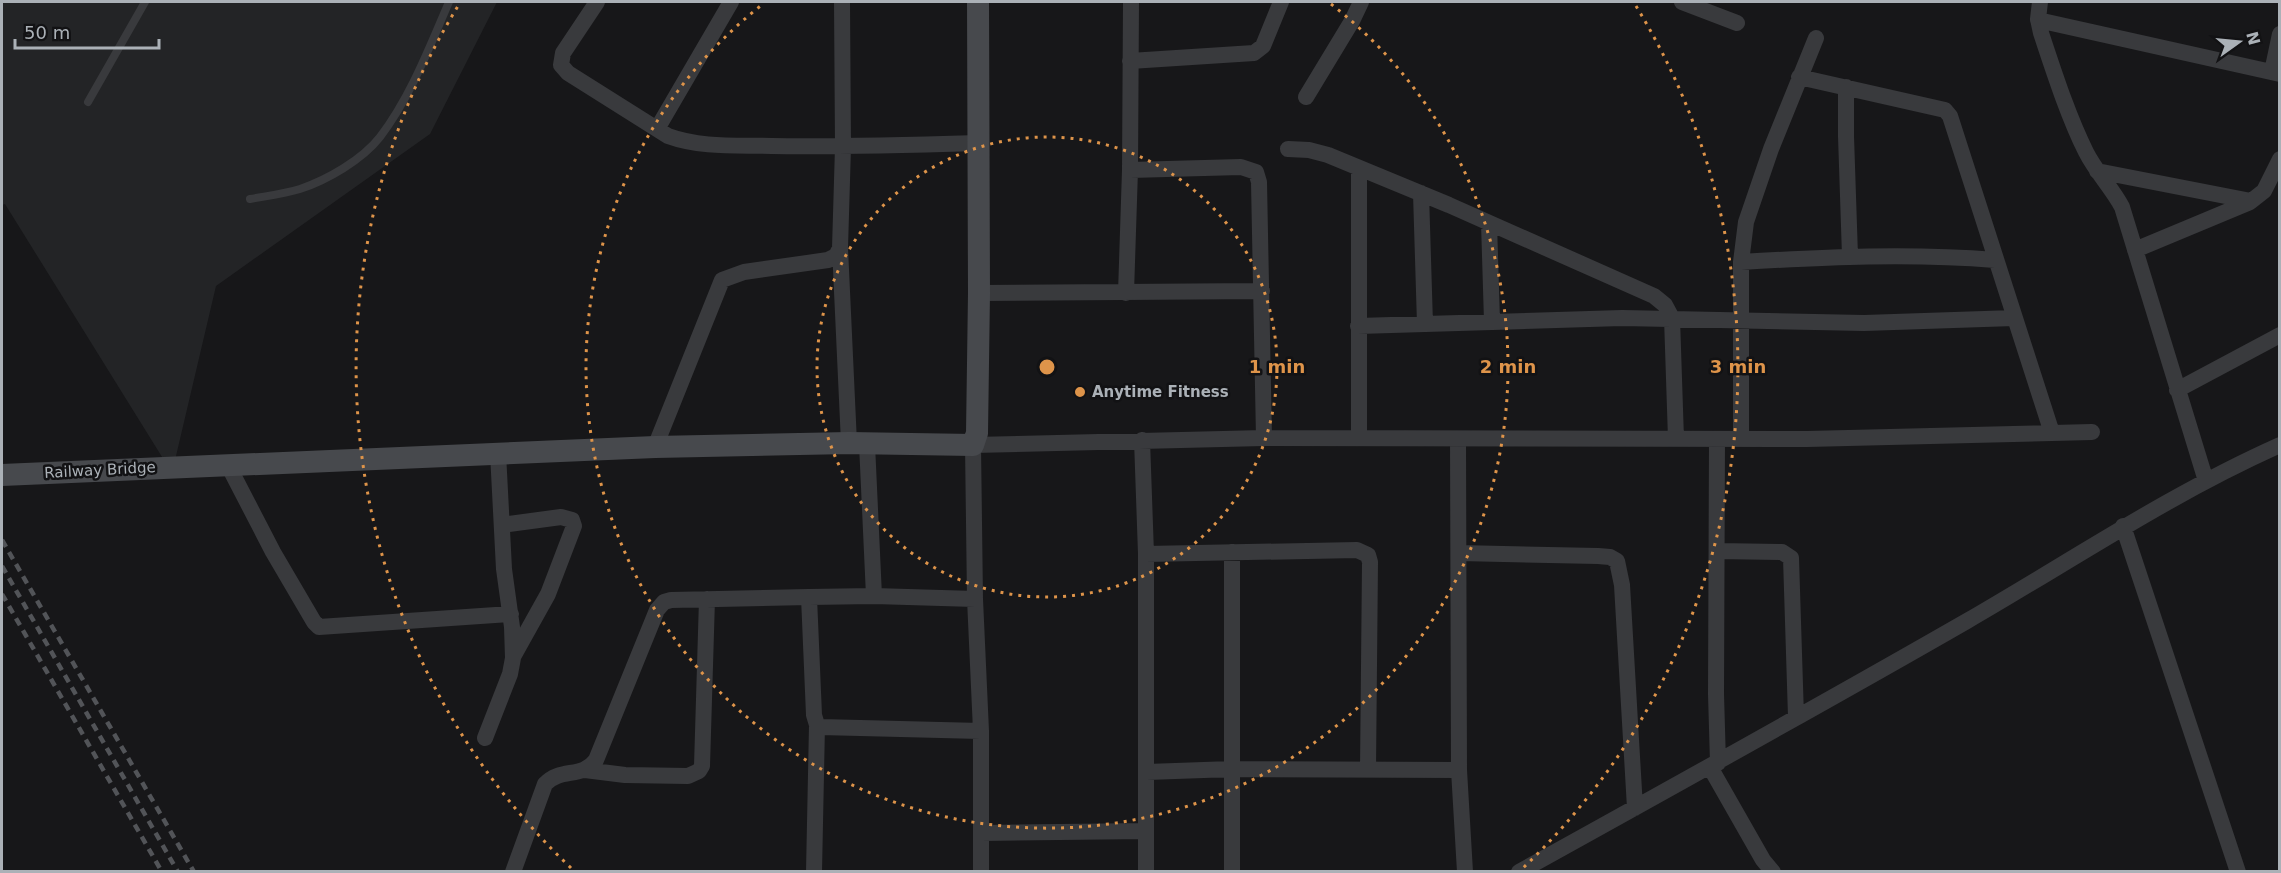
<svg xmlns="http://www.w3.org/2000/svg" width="2281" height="873" font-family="'DejaVu Sans',sans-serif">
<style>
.built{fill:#232426}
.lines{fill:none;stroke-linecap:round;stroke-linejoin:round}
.lane{stroke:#393a3d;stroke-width:8}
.street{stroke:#393a3d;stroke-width:16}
.secondary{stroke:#47494d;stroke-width:22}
.rail{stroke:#525458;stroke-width:4.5;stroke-dasharray:8 6;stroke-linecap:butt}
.ring{fill:none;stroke:#de944a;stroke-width:3;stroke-dasharray:3 6}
.poi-dot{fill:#de944a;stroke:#121214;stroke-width:2}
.labels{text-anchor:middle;stroke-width:5;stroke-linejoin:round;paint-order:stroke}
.poi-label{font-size:15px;font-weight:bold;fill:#abb1b7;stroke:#121214;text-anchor:start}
.street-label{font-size:15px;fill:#abb1b7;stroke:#121214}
.centre{fill:#de944a;stroke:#121214;stroke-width:3}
.ring-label{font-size:18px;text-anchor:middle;font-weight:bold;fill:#de944a;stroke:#121214;stroke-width:5;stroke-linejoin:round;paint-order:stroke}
</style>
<rect width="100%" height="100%" fill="#171719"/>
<path class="built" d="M 2,2 L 497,2 L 430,134 L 216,286 L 172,473 L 5,204 L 2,205 Z"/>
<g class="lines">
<path class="lane" d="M 88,102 L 145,2
M 250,199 C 266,196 284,194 300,189 C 327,180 362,160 380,137 C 411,96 429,48 449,2"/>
<path class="street" d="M 597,2 L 563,53 L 561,65 L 568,73 L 668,136 C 701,148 737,145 772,146 C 841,147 910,145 978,143
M 1682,2 L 1737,23
M 2040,2 L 2038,19 L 2041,33 C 2054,72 2068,116 2086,152 C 2096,172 2112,188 2122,207 L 2206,481
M 2038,20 L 2280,74
M 1130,61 L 1254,53 L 1263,46 L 1281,2
M 2272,72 L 2280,34
M 1799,77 L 1945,110 L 1950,116 L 2052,433
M 1846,87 L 1846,136 L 1850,256
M 1306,97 L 1352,21 L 1361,2
M 657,129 L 731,2
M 1288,149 L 1309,150 L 1328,155 L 1449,205 L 1654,296 L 1665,305 L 1672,318 L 1676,439
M 1359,168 L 1359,438
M 1130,170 L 1241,167 L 1256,172 L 1259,182 L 1264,438
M 2097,171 L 2251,201
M 1421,193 L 1425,324
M 1489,223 L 1492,321
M 840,248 L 849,443
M 2135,250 L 2250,202 L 2264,191 L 2280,159
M 1741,262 C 1827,257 1909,253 1995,260
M 979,293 L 1262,291
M 1126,293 L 1130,170 L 1131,2
M 1358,326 L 1622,318 L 1864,323 L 2014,318
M 2177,390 L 2280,335
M 1458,439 L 1459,770 L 1465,872
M 1717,439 L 1716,694 L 1718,763
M 1741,439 L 1741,262 L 1746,222 L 1771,149 L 1816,38
M 1142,440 L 1146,554 L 1146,872
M 867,444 L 874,596
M 655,447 L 722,280 L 744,272 L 828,260 L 836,256 L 840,248 L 843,147 L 842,2
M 228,465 L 273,552 L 314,622 L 319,627 L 511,614
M 502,525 L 561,517 L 572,520 L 574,526 L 548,594 L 514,655
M 2123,526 L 2238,872
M 1717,551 L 1782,552 L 1791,558 L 1796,717
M 1459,553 L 1598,556 L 1610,557 L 1617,561 L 1622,585 L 1635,808
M 1146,554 L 1357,550 L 1368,555 L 1370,562 L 1368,769
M 809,597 L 874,596 L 975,599
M 485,738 L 510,674 L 513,658 L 512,627 L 504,569 L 498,453
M 1710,767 L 1763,860 L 1773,872
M 585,770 L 625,775 L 688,776 L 699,771 L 702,766 L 707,599
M 1147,772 L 1232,769 L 1459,770
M 981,833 L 1146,831
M 513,872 L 545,784 C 561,767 582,779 596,760 L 657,610 L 664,602 L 671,600 L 809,597 L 814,715 L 817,725 L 820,727 L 981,731
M 814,872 L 817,725
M 981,872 L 981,731 L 975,599 L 973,445 L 1264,438 L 1807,439 L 2092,432
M 1232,872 L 1232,552
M 1519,872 C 1669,789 1819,706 1967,621 C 2071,561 2170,494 2280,445"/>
<path class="secondary" d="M 2,475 L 655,447 L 849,443 L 973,445 L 977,433 L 979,293 L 978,2"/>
<path class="rail" d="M 2,540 L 194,872
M 2,566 L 178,872
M 2,594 L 162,872"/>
</g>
<g class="ring">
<circle cx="1047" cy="367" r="230"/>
<path d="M1331 4A461 461 0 1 1 763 4"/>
<path d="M571 868A691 691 0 0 1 458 6M1636 6A691 691 0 0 1 1523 868"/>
</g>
<circle class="poi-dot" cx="1080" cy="392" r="6"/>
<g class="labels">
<g class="poi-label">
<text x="1092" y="397">Anytime Fitness</text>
</g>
<g class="street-label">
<text transform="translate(100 470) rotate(-3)" y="5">Railway Bridge</text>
</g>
</g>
<circle cx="1047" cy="367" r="9" class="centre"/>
<g class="ring-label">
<text x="1277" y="373">1 min</text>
<text x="1508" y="373">2 min</text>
<text x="1738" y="373">3 min</text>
</g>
<rect width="2281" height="873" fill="none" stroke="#abb1b7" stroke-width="6"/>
<g transform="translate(2239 42) rotate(75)" stroke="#121214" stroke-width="4.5" paint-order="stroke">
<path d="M0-4.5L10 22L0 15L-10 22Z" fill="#abb1b7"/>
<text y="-9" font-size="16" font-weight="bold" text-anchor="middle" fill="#abb1b7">N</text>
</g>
<path d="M15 39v9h144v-9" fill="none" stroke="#abb1b7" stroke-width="3"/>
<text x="24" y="39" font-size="18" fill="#abb1b7" stroke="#121214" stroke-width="4.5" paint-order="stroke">50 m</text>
</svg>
